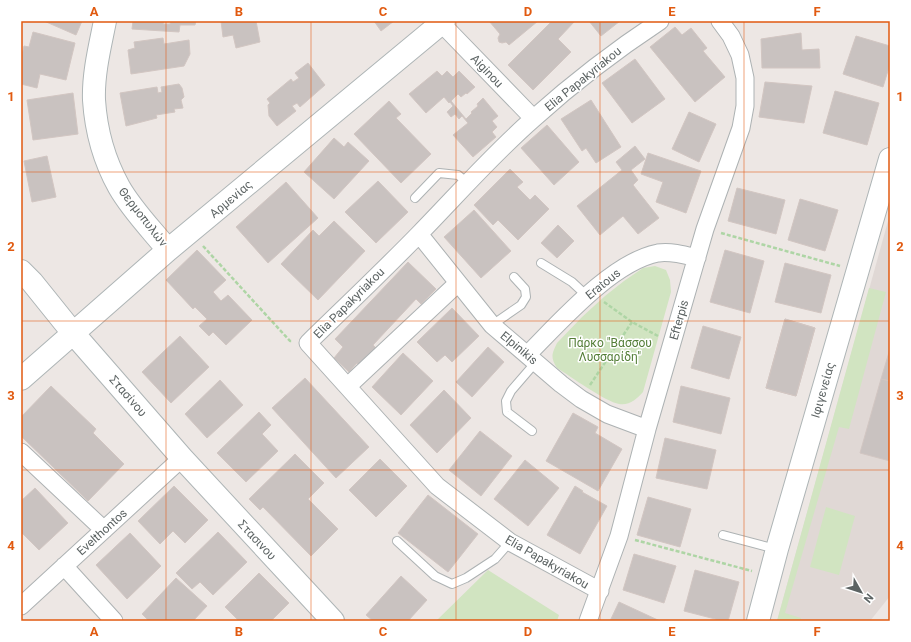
<svg xmlns="http://www.w3.org/2000/svg" width="911" height="642" font-family="Roboto,sans-serif">
<style>
.education{fill:#e0d8d5}
.green{fill:#d1e4c1}
.building{fill:#c9c2c0;stroke:#d2c6c2}
.lines{fill:none;stroke-linecap:round;stroke-linejoin:round}
.lane-casing{stroke:#adb2b3;stroke-width:10}
.street-casing{stroke:#adb2b3;stroke-width:19}
.secondary-casing{stroke:#aeb5b6;stroke-width:24}
.path{stroke:#aed5a5;stroke-width:2.5;stroke-dasharray:4 2;stroke-linecap:butt}
.lane{stroke:#fff;stroke-width:8}
.street{stroke:#fff;stroke-width:17}
.secondary{stroke:#fff;stroke-width:22}
.grid{fill:none;stroke:#e15a10;stroke-width:1;stroke-opacity:0.55}
.labels{text-anchor:middle;stroke-width:3;stroke-linejoin:round;paint-order:stroke}
.street-label{font-size:12px;fill:#5c6363;stroke:#fff}
.park-label{font-size:12px;fill:#547e38;stroke:#fff}
.neatline{fill:none;stroke:#e15a10;stroke-width:1.5}
.grid-label{font-size:13px;text-anchor:middle;font-weight:bold;fill:#e15a10}
</style>
<rect width="100%" height="100%" fill="#ede7e4"/>
<path class="education" d="M 890,214 L 890,596 L 870,621 L 777,621 Z"/>
<path class="green" d="M 655,266 L 666,270 L 670,280 L 671,292 L 643,392 C 637,399 629,406 619,404 C 606,402 570,376 557,368 C 550,357 552,354 557,343 L 582,317 L 605,296 L 624,281 L 643,268 Z
M 869,288 L 886,292 L 849,429 L 839,427 L 785,613 L 801,618 L 800,621 L 777,621 Z
M 826,507 L 855,516 L 839,575 L 810,567 Z
M 488,570 L 559,615 L 557,621 L 436,621 Z"/>
<path class="building" d="M 44,21 L 82,21 L 76,35 Z
M 133,21 L 164,21 L 163,24 L 170,24 L 171,21 L 196,21 L 195,25 L 180,25 L 179,32 L 132,29 Z
M 221,21 L 256,21 L 260,42 L 236,48 L 233,35 L 223,37 Z
M 374,21 L 394,21 L 381,31 Z
M 489,21 L 538,21 L 509,45 L 506,42 L 502,43 L 499,42 L 498,38 L 500,34 Z
M 552,21 L 575,21 L 558,39 L 571,52 L 533,90 L 508,65 Z
M 589,21 L 620,21 L 601,36 Z
M 675,27 L 682,35 L 691,28 L 707,48 L 703,51 L 725,77 L 695,102 L 650,47 Z
M 33,32 L 75,43 L 66,80 L 40,74 L 37,88 L 21,84 L 21,59 L 24,46 L 29,47 Z
M 801,33 L 802,50 L 819,49 L 820,68 L 762,68 L 761,39 Z
M 856,36 L 890,46 L 890,64 L 883,87 L 843,74 Z
M 163,38 L 164,44 L 189,40 L 190,54 L 184,66 L 131,74 L 128,50 L 135,48 L 134,42 Z
M 635,59 L 665,99 L 632,123 L 602,83 Z
M 308,63 L 325,85 L 300,107 L 297,103 L 292,106 L 296,111 L 277,126 L 269,116 L 268,105 L 270,103 L 267,99 L 291,79 L 293,82 L 299,78 L 295,73 Z
M 437,71 L 442,76 L 447,71 L 453,77 L 459,71 L 475,87 L 467,94 L 466,93 L 461,97 L 458,94 L 451,101 L 466,119 L 472,113 L 471,112 L 478,106 L 477,104 L 483,98 L 498,116 L 492,121 L 497,127 L 492,132 L 496,137 L 473,157 L 453,135 L 468,123 L 462,116 L 459,119 L 455,114 L 451,117 L 447,112 L 453,106 L 450,102 L 449,103 L 444,97 L 426,113 L 409,94 Z
M 765,82 L 812,86 L 804,123 L 759,117 Z
M 179,84 L 182,88 L 184,97 L 181,100 L 183,108 L 174,109 L 175,112 L 156,115 L 157,118 L 126,126 L 120,93 L 157,87 L 158,93 L 162,92 L 161,87 Z
M 835,91 L 879,103 L 867,145 L 823,133 Z
M 73,93 L 78,134 L 33,140 L 27,100 Z
M 591,100 L 621,147 L 596,163 L 586,148 L 582,151 L 561,119 Z
M 389,101 L 401,114 L 396,118 L 431,154 L 401,183 L 354,134 Z
M 689,112 L 716,124 L 699,162 L 672,149 Z
M 547,125 L 579,162 L 554,185 L 521,148 Z
M 334,138 L 344,147 L 348,142 L 369,161 L 334,199 L 304,172 Z
M 635,146 L 645,159 L 631,170 L 638,180 L 633,185 L 659,218 L 638,234 L 623,216 L 600,235 L 577,206 L 622,170 L 616,162 Z
M 648,153 L 701,171 L 686,213 L 656,202 L 663,182 L 641,174 Z
M 47,156 L 56,197 L 32,202 L 24,161 Z
M 510,169 L 523,182 L 517,187 L 530,200 L 535,195 L 549,209 L 518,240 L 498,220 L 493,225 L 474,205 Z
M 378,181 L 408,212 L 376,243 L 345,212 Z
M 286,182 L 318,218 L 268,263 L 236,227 Z
M 737,188 L 785,200 L 776,234 L 728,221 Z
M 800,199 L 838,210 L 825,251 L 788,240 Z
M 474,210 L 511,251 L 481,278 L 444,237 Z
M 334,221 L 365,251 L 318,300 L 281,264 L 313,230 L 319,236 Z
M 558,225 L 574,241 L 557,258 L 541,243 Z
M 197,250 L 226,280 L 213,292 L 221,301 L 228,295 L 252,320 L 226,345 L 213,332 L 209,336 L 199,326 L 207,319 L 195,307 L 193,309 L 166,280 Z
M 725,250 L 764,261 L 750,313 L 710,302 Z
M 408,262 L 436,289 L 421,304 L 416,299 L 373,345 L 376,348 L 360,366 L 357,363 L 349,372 L 334,358 L 343,347 L 335,339 Z
M 785,263 L 831,275 L 821,313 L 775,302 Z
M 452,308 L 479,336 L 452,362 L 445,355 L 437,362 L 417,342 Z
M 785,319 L 815,328 L 796,396 L 766,388 Z
M 785,319 L 815,328 L 796,396 L 766,388 Z
M 703,326 L 741,337 L 729,379 L 691,368 Z
M 180,336 L 209,367 L 171,403 L 142,372 Z
M 488,347 L 504,362 L 472,397 L 456,382 Z
M 890,349 L 890,381 L 881,379 Z
M 403,353 L 433,381 L 401,415 L 372,387 Z
M 305,378 L 369,447 L 336,478 L 272,408 Z
M 881,379 L 890,381 L 890,461 L 860,453 Z
M 220,380 L 243,405 L 207,438 L 185,414 Z
M 51,386 L 96,429 L 93,433 L 124,464 L 88,501 L 21,436 L 21,417 Z
M 681,386 L 730,398 L 721,434 L 673,422 Z
M 444,390 L 471,418 L 437,453 L 410,425 Z
M 259,412 L 271,425 L 262,434 L 278,451 L 246,482 L 217,453 Z
M 573,413 L 598,427 L 595,433 L 622,449 L 598,491 L 546,461 Z
M 480,431 L 512,456 L 481,496 L 449,470 Z
M 665,438 L 716,450 L 707,489 L 656,478 Z
M 295,454 L 324,483 L 308,499 L 338,529 L 311,556 L 263,507 L 260,510 L 249,499 Z
M 380,459 L 407,486 L 376,517 L 349,490 Z
M 525,460 L 559,488 L 528,526 L 494,499 Z
M 174,486 L 208,520 L 185,543 L 173,531 L 160,544 L 138,521 Z
M 575,486 L 583,491 L 582,492 L 607,506 L 580,554 L 547,535 Z
M 35,488 L 68,523 L 39,550 L 21,532 L 21,501 Z
M 428,495 L 478,534 L 448,572 L 398,533 Z
M 648,497 L 691,509 L 680,547 L 637,535 Z
M 218,532 L 247,562 L 213,595 L 200,582 L 192,589 L 176,573 Z
M 130,533 L 161,566 L 127,599 L 96,565 Z
M 634,554 L 676,566 L 664,603 L 623,590 Z
M 695,570 L 739,582 L 728,621 L 723,621 L 684,611 Z
M 259,573 L 289,603 L 271,621 L 239,621 L 225,607 Z
M 401,576 L 427,600 L 408,621 L 373,621 L 366,615 Z
M 176,578 L 207,606 L 193,621 L 149,621 L 142,614 Z
M 619,602 L 660,621 L 610,621 Z"/>
<g class="lines">
<g class="lane-casing">
<path id="lane" d="M 415,198 L 439,173 L 458,175 L 468,183
M 541,263 L 572,282 L 587,296
M 492,325 L 521,305 L 526,297 L 525,289 L 514,277
M 532,431 L 507,412 L 506,401 L 511,391 L 536,362
M 723,535 L 776,549
M 397,541 L 435,576 L 452,584 L 466,578 L 495,559 L 510,542"/>
</g>
<g class="street-casing">
<path id="street" d="M 441,23 L 533,118
M 419,234 L 492,325 L 561,384 L 581,399 L 607,414 L 647,429
M 527,355 C 560,322 612,262 658,253 C 671,251 685,255 697,258
M 348,386 L 458,283
M 21,452 L 104,530
M 64,566 L 114,621
M 600,591 L 510,542 L 437,486 L 308,343 C 346,306 384,270 420,233 C 458,194 493,154 533,119 C 573,83 616,50 660,21
M 21,606 L 182,458
M 588,621 L 619,536 L 647,429 L 705,229 L 741,128 L 745,106 L 745,78 L 740,55 L 731,36 L 720,21"/>
</g>
<g class="secondary-casing">
<path id="secondary" d="M 105,21 C 100,46 93,74 94,100 C 96,131 104,160 119,187 C 132,210 152,230 168,250
M 21,271 L 32,282 L 73,333 L 182,458 L 333,621
M 21,379 L 168,250 L 444,21
M 758,621 L 777,549 L 890,159"/>
</g>
<path class="path" d="M 721,233 L 840,266
M 203,246 L 290,341 L 292,341
M 604,302 L 632,322 L 658,336
M 590,385 L 632,322
M 635,540 L 752,571"/>
<use href="#lane" class="lane"/>
<use href="#street" class="street"/>
<use href="#secondary" class="secondary"/>
</g>
<path class="grid" d="M 166,21 L 166,621M 311,21 L 311,621M 456,21 L 456,621M 600,21 L 600,621M 744,21 L 744,621M 21,172 L 890,172M 21,321 L 890,321M 21,470 L 890,470"/>
<g class="labels">
<g class="street-label">
<text transform="translate(487 71) rotate(46)" y="4">Aiginou</text>
<text transform="translate(583 79) rotate(-39)" y="4">Elia Papakyriakou</text>
<text transform="translate(231 199) rotate(-40)" y="4">Αρμενίας</text>
<text transform="translate(143 217) rotate(52)" y="4">Θερμοπυλών</text>
<text transform="translate(603 284) rotate(-39)" y="4">Eratous</text>
<text transform="translate(349 303) rotate(-45)" y="4">Elia Papakyriakou</text>
<text transform="translate(679 320) rotate(-74)" y="4">Efterpis</text>
<text transform="translate(519 348) rotate(40)" y="4">Elpinikis</text>
<text transform="translate(823 390) rotate(-74)" y="4">Ιφιγενείας</text>
<text transform="translate(128 396) rotate(49)" y="4">Στασίνου</text>
<text transform="translate(102 532) rotate(-42)" y="4">Evelthontos</text>
<text transform="translate(257 540) rotate(47)" y="4">Στασινου</text>
<text transform="translate(547 562) rotate(30)" y="4">Elia Papakyriakou</text>
</g>
<g class="park-label">
<text x="610" y="347">Πάρκο "Βάσσου<tspan x="610" dy="14">Λυσσαρίδη"</tspan></text>
</g>
</g>
<rect width="911" height="642" fill="none" stroke="#ffffff" stroke-width="44"/>
<g transform="translate(861 592) rotate(129)" stroke="#ffffff" stroke-width="3" paint-order="stroke">
<path d="M0-3L7 15L0 10L-7 15Z" fill="#5c6363"/>
<text y="-6" font-size="11" font-weight="bold" text-anchor="middle" fill="#5c6363">N</text>
</g>
<rect x="22" y="22" width="867" height="598" class="neatline"/>
<g class="grid-label">
<text x="94" y="16">A</text>
<text x="239" y="16">B</text>
<text x="383" y="16">C</text>
<text x="528" y="16">D</text>
<text x="672" y="16">E</text>
<text x="817" y="16">F</text>
<text x="11" y="101">1</text>
<text x="900" y="101">1</text>
<text x="11" y="251">2</text>
<text x="900" y="251">2</text>
<text x="11" y="400">3</text>
<text x="900" y="400">3</text>
<text x="11" y="550">4</text>
<text x="900" y="550">4</text>
<text x="94" y="636">A</text>
<text x="239" y="636">B</text>
<text x="383" y="636">C</text>
<text x="528" y="636">D</text>
<text x="672" y="636">E</text>
<text x="817" y="636">F</text>
</g>
</svg>
